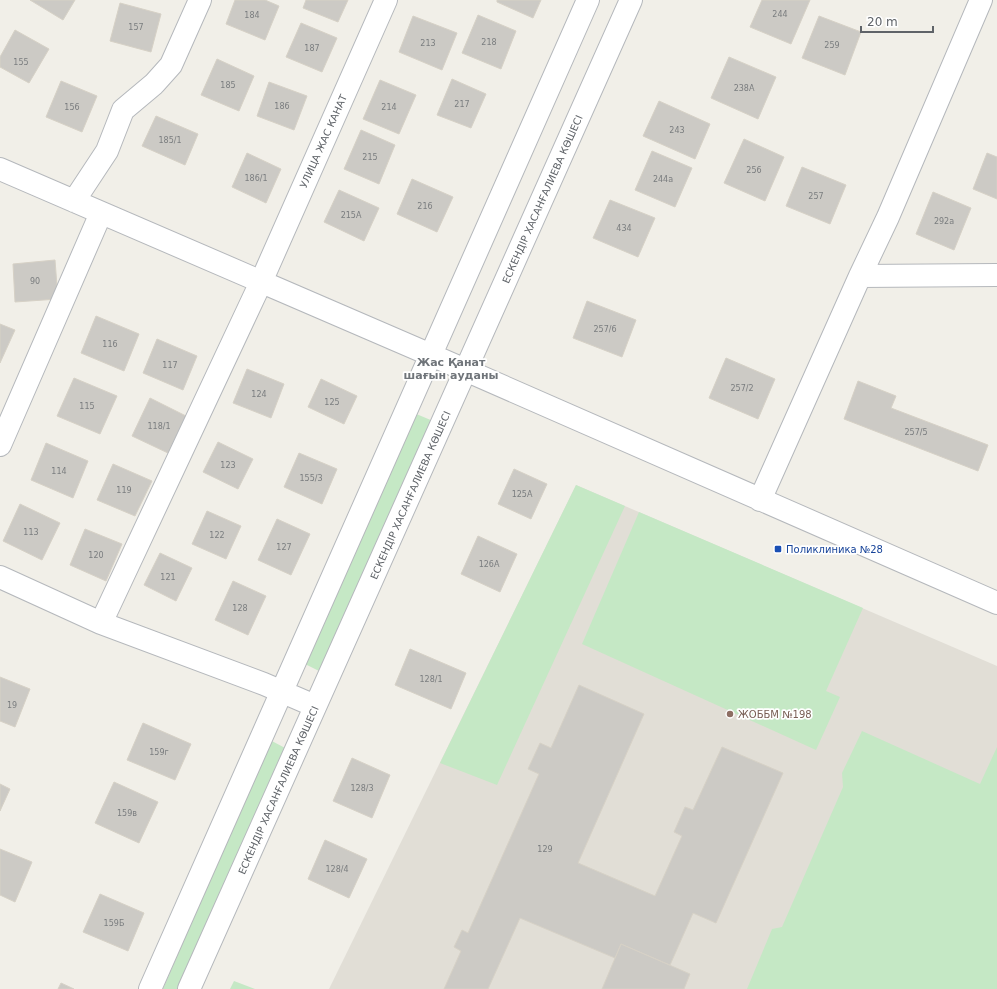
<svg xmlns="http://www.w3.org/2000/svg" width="997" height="989" font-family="'DejaVu Sans',sans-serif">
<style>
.education{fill:#e1ded6}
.green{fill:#c5e8c5}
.building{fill:#cccac5;stroke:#d6d1c6}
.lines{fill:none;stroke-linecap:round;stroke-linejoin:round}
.minor-casing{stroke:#b5b8bc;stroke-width:24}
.minor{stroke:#fff;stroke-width:22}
.transit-dot{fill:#1a4fb4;stroke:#fff;stroke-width:1.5}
.education-dot{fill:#8d6e63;stroke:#fff;stroke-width:1.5}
.labels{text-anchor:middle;stroke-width:3.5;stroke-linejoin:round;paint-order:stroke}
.number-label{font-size:8px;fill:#7a7d7f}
.street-label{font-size:10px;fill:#5f6368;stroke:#fff}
.transit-label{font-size:10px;fill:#164399;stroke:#fff;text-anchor:start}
.education-label{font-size:10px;fill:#785e54;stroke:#fff;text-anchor:start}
.neighbourhood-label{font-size:11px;font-weight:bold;fill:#70757a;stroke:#fff}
</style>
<rect width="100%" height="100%" fill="#f1efe8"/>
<path class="education" d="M 576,485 L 997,666 L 997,989 L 329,989 Z"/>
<path class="green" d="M 414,413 L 433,421 L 321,672 L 305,664 Z
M 576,485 L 625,506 L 497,785 L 440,763 Z
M 639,512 L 863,608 L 826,691 L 840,697 L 816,750 L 582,644 Z
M 862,731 L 980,784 L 997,747 L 997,989 L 747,989 L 772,929 L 782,927 L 843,787 L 842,773 Z
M 270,740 L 287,749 L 181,989 L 163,989 Z
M 234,981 L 255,989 L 230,989 Z"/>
<path class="building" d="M 30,0 L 75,0 L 63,20 Z
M 235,0 L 265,0 L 279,6 L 265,40 L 226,24 Z
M 306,0 L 348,0 L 338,22 L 303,8 Z
M 497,0 L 541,0 L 533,18 L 497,2 Z
M 762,0 L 810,0 L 791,44 L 750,27 Z
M 120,3 L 161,14 L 151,52 L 110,41 Z
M 478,15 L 516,31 L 501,69 L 462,53 Z
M 413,16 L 457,33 L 442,70 L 399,52 Z
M 819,16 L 861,32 L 845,75 L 802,58 Z
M 301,23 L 337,38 L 322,72 L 286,57 Z
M 15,30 L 49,49 L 29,83 L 0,67 L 0,57 Z
M 729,57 L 776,77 L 758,119 L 711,98 Z
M 217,59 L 254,76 L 239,111 L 201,95 Z
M 452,79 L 486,94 L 471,128 L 437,115 Z
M 380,80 L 416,95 L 399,134 L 363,119 Z
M 61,81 L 97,96 L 82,132 L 46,117 Z
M 269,82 L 307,96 L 294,130 L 257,116 Z
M 659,101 L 710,124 L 695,159 L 643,136 Z
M 156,116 L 198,134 L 185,165 L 142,146 Z
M 361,130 L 395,145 L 379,184 L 344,169 Z
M 744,139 L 784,157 L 765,201 L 724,183 Z
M 652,151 L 692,168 L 675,207 L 635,190 Z
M 247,153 L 281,169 L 266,203 L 232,187 Z
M 987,153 L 997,157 L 997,199 L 973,189 Z
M 802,167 L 846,185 L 830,224 L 786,206 Z
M 412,179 L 453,197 L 437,232 L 397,214 Z
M 339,190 L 379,208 L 364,241 L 324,222 Z
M 933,192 L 971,208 L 954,250 L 916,234 Z
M 610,200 L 655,218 L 638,257 L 593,238 Z
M 55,260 L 58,299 L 15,302 L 13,264 Z
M 587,301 L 636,320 L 622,357 L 573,338 Z
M 96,316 L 139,334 L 124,371 L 81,353 Z
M 0,324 L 15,330 L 0,363 Z
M 157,339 L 197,356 L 183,390 L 143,373 Z
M 726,358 L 775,379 L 758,419 L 709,398 Z
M 247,369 L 284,384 L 271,418 L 233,403 Z
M 74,378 L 117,396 L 100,434 L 57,416 Z
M 321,379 L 357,396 L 344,424 L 308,407 Z
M 858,381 L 896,396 L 891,408 L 988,445 L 978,471 L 844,419 Z
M 150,398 L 186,416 L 168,453 L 132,436 Z
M 218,442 L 253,459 L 238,489 L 203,472 Z
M 46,443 L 88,461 L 73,498 L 31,480 Z
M 299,453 L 337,469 L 322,504 L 284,487 Z
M 113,464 L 152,481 L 135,516 L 97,500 Z
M 514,469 L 547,484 L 531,519 L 498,504 Z
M 20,504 L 60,523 L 42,560 L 3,541 Z
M 207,511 L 241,526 L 226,559 L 192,544 Z
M 277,519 L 310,534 L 291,575 L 258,560 Z
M 85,529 L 122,544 L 106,581 L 70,565 Z
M 478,536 L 517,554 L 500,592 L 461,574 Z
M 160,553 L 192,568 L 176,601 L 144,585 Z
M 233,581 L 266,596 L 248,635 L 215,620 Z
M 410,649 L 466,673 L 451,709 L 395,685 Z
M 0,677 L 30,689 L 15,727 L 0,721 Z
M 579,685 L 644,714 L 578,863 L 655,896 L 682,836 L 674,832 L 685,807 L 693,810 L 722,747 L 783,773 L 716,923 L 693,913 L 670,965 L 621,944 L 615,958 L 520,918 L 488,989 L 444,989 L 461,951 L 454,947 L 462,930 L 468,933 L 539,774 L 528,769 L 540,743 L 551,748 Z
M 143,723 L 191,744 L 175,780 L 127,760 Z
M 352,758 L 390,775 L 372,818 L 333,801 Z
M 114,782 L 158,802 L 139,843 L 95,823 Z
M 0,784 L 10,789 L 0,811 Z
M 325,840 L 367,859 L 349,898 L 308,879 Z
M 0,849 L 32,862 L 15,902 L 0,895 Z
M 100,894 L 144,913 L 128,951 L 83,932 Z
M 621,944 L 690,974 L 684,989 L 602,989 Z
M 61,983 L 74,989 L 58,989 Z"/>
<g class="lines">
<g class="minor-casing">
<path id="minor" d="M 0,169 L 431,355 L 997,603
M 74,201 L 107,151 L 123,110 L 154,84 L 171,65 L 200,0
M 860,276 L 997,275
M 0,445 L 101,213
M 760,500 L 860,276 L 888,217 L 981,0
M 0,577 L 101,623 L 264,684 L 315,706
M 101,623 L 261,282 L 386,0
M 150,989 L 588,0
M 189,989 L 631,0"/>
</g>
<use href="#minor" class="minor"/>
</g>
<rect class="transit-dot" x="774" y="545" width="8" height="8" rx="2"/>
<circle class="education-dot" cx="730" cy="714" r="4"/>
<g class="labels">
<g class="number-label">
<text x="780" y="17">244</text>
<text x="252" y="18">184</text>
<text x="136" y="30">157</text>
<text x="489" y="45">218</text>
<text x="428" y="46">213</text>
<text x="832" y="48">259</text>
<text x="312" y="51">187</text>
<text x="21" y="65">155</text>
<text x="228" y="88">185</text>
<text x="744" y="91">238А</text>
<text x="462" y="107">217</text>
<text x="282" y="109">186</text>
<text x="72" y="110">156</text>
<text x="389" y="110">214</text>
<text x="677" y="133">243</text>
<text x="170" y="143">185/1</text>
<text x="370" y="160">215</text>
<text x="754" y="173">256</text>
<text x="256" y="181">186/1</text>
<text x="663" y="182">244а</text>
<text x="816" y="199">257</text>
<text x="425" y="209">216</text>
<text x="351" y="218">215А</text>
<text x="944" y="224">292а</text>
<text x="624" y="231">434</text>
<text x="35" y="284">90</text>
<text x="605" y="332">257/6</text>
<text x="110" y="347">116</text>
<text x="170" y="368">117</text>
<text x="742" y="391">257/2</text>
<text x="259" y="397">124</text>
<text x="332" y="405">125</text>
<text x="87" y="409">115</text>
<text x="159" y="429">118/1</text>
<text x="916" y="435">257/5</text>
<text x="228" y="468">123</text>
<text x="59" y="474">114</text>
<text x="311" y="481">155/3</text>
<text x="124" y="493">119</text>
<text x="522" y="497">125А</text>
<text x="31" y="535">113</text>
<text x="217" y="538">122</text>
<text x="284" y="550">127</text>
<text x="96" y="558">120</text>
<text x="489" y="567">126А</text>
<text x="168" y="580">121</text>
<text x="240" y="611">128</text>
<text x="431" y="682">128/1</text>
<text x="12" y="708">19</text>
<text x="159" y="755">159г</text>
<text x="362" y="791">128/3</text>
<text x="127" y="816">159в</text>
<text x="545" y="852">129</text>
<text x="337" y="872">128/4</text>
<text x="114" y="926">159Б</text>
</g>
<g class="street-label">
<text transform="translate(323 141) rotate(-66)" y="4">УЛИЦА ЖАС КАНАТ</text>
<text transform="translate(542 199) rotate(-66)" y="4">ЕСКЕНДІР ХАСАНҒАЛИЕВА КӨШЕСІ</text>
<text transform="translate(410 495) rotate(-66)" y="4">ЕСКЕНДІР ХАСАНҒАЛИЕВА КӨШЕСІ</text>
<text transform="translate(278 790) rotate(-66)" y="4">ЕСКЕНДІР ХАСАНҒАЛИЕВА КӨШЕСІ</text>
</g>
<g class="transit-label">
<text x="786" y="553">Поликлиника №28</text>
</g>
<g class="education-label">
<text x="738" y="718">ЖОББМ №198</text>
</g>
<g class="neighbourhood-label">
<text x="451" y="366">Жас Қанат<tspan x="451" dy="13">шағын ауданы</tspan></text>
</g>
</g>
<path d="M861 26v6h72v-6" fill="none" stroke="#5f6368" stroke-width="2"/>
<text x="867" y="26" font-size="12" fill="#5f6368" stroke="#ffffff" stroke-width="3" paint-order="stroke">20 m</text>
</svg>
